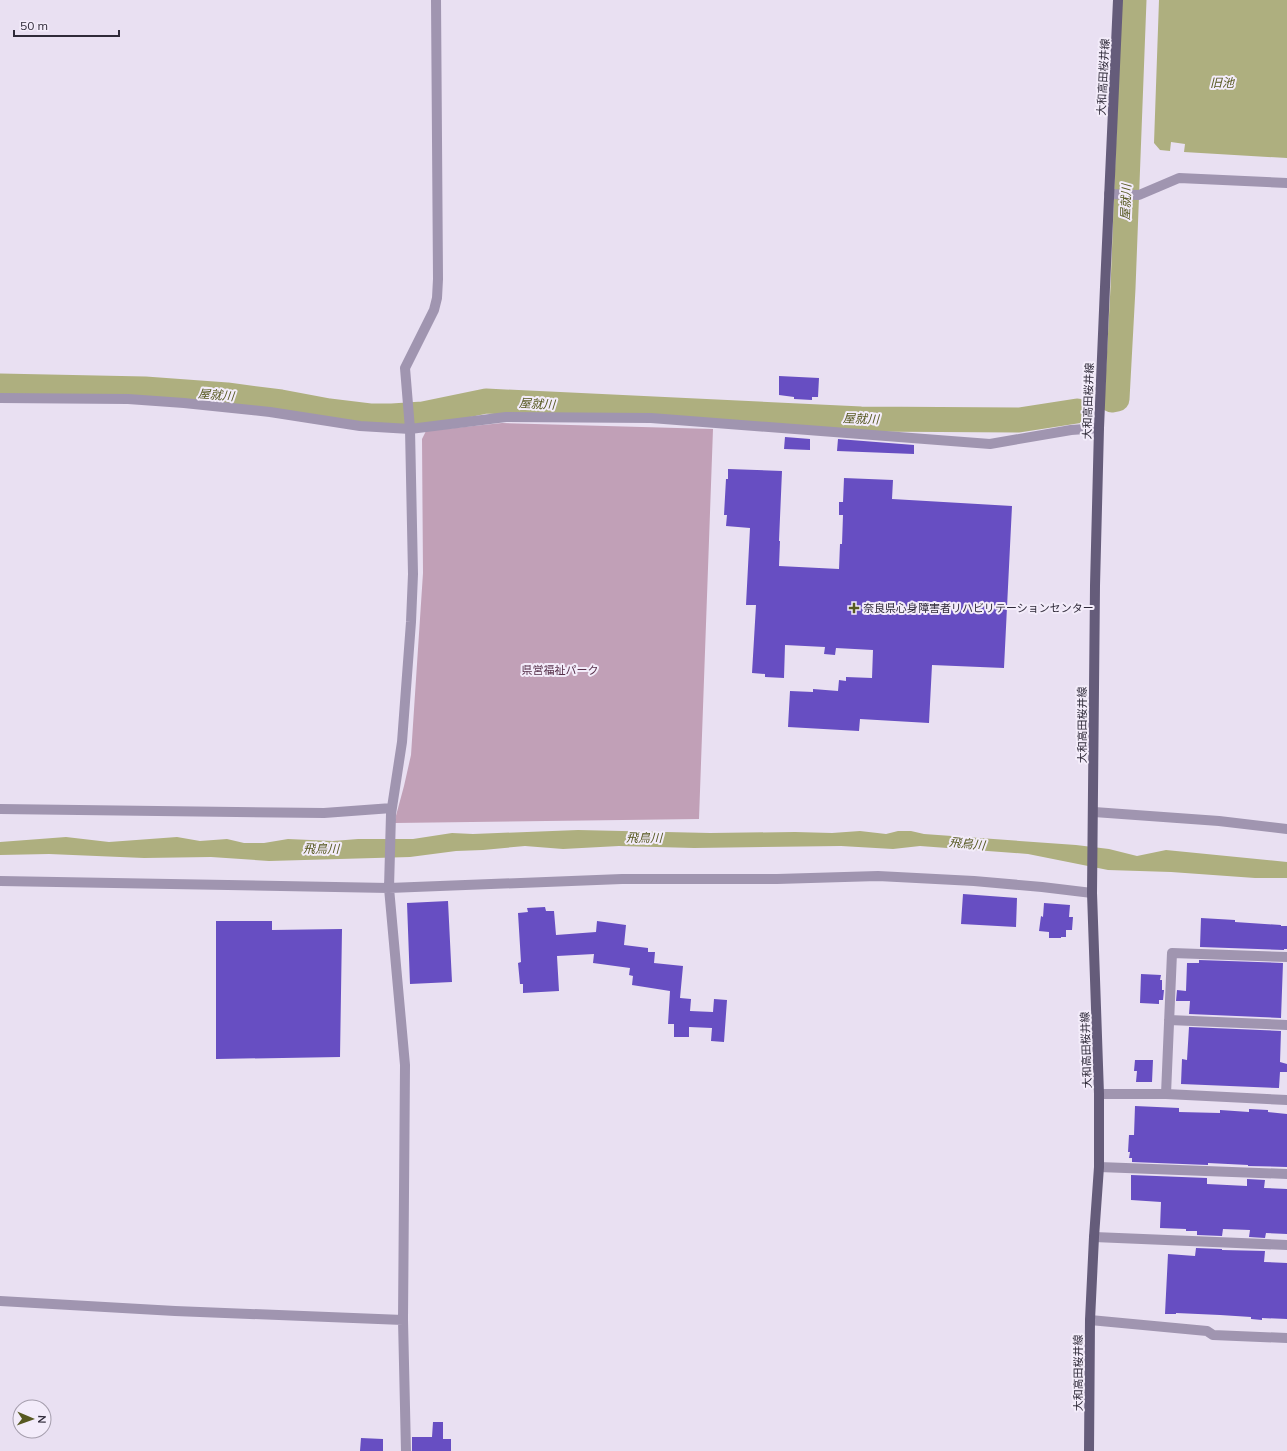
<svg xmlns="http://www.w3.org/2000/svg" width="1287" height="1451" font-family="Mulish,'Noto Sans JP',sans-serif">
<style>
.green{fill:#c1a0b7}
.water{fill:#aeaf7f}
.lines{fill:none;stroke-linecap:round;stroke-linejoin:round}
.river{stroke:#aeaf7f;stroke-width:25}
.building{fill:#674ec2}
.minor{stroke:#a095b0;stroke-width:10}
.primary{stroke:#655c7a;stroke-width:10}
.poi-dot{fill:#575921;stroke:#f3ecfa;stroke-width:1.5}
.labels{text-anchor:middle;stroke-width:4;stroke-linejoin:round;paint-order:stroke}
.street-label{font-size:11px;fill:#2f2a39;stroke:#f3ecfa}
.poi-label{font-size:11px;fill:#2f2a39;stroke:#f3ecfa;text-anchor:start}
.park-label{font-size:11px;fill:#562f49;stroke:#f3ecfa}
.water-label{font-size:12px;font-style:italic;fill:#575921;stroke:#f3ecfa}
</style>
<rect width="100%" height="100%" fill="#e9e0f2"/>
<path class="green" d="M 502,423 L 713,429 L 699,819 L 394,823 L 404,786 L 411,755 L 423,573 L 422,439 L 426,431 Z"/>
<path class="water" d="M 1159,0 L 1287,0 L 1287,158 L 1184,152 L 1185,144 L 1171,142 L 1170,151 L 1160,150 L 1154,143 Z
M 578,830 L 710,833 L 795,832 L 832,833 L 860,831 L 886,834 L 898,831 L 911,831 L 924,834 L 1076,845 L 1109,849 L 1137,856 L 1166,850 L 1287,862 L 1287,878 L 1255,878 L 1171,872 L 1108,870 L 1028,854 L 920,846 L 893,849 L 841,846 L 694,848 L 619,846 L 563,849 L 525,846 L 483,850 L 456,851 L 410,857 L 269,861 L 211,857 L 144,858 L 49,854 L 0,855 L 0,842 L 66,837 L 109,842 L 177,837 L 200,841 L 227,839 L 244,843 L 264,843 L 288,839 L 333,841 L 358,839 L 413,839 L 452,833 L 473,834 Z"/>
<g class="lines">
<path class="river" d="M 0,386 L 145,389 L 227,395 L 281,402 L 329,411 L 370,416 L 392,416 L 423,414 L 486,401 L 861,419 L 1019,420 L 1077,411
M 1112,400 L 1117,399 L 1123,288 L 1134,0"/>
</g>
<path class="building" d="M 779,376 L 819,378 L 818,397 L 812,397 L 812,400 L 794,399 L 794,397 L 779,395 Z
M 785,437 L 810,439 L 810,450 L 784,449 Z
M 838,439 L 914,445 L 914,454 L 837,451 Z
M 728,469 L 782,471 L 779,541 L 780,541 L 779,566 L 839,569 L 840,544 L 842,544 L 843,515 L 839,515 L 839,502 L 843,502 L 844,478 L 893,480 L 892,499 L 1012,506 L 1004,668 L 932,665 L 929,723 L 860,719 L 859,731 L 788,727 L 790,691 L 813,692 L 813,689 L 838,691 L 839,680 L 846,681 L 846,677 L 872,678 L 873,650 L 836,648 L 835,655 L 824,654 L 825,647 L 785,645 L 784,678 L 765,677 L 765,674 L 752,673 L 756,605 L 746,605 L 750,528 L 726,526 L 727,515 L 724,515 L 726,479 L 728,479 Z
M 963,894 L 1017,898 L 1016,927 L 961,924 Z
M 448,901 L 452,982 L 410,984 L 407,903 Z
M 1044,903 L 1070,905 L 1069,917 L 1073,917 L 1072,930 L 1066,930 L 1066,937 L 1061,937 L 1061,938 L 1049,938 L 1049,932 L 1039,931 L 1041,916 L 1043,917 Z
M 545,907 L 546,911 L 554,911 L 556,935 L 596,932 L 597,921 L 626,925 L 624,945 L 648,948 L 648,952 L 655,952 L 654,963 L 683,966 L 680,998 L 691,999 L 690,1011 L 713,1012 L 714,999 L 727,1000 L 724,1042 L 711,1041 L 712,1028 L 689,1027 L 689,1037 L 674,1037 L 674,1024 L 668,1024 L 670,991 L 632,985 L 633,976 L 629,975 L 630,968 L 593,963 L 594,954 L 557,956 L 559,991 L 523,993 L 523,984 L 520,984 L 518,963 L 521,962 L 518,913 L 528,912 L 527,908 Z
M 1201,918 L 1235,920 L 1235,922 L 1281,925 L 1281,926 L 1287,926 L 1287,949 L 1284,949 L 1284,950 L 1200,947 Z
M 216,921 L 272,921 L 272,930 L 342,929 L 340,1057 L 216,1059 Z
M 1199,960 L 1283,963 L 1281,1018 L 1189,1014 L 1190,1001 L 1176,1001 L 1177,990 L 1186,991 L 1187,963 L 1199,963 Z
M 1141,974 L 1161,975 L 1160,980 L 1162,980 L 1162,990 L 1164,990 L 1163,1000 L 1159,1000 L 1159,1004 L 1140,1003 Z
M 1189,1027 L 1281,1031 L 1280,1062 L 1287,1064 L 1287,1072 L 1280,1072 L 1279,1088 L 1181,1084 L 1182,1059 L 1187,1060 Z
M 1135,1060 L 1153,1060 L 1152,1082 L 1136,1082 L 1137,1071 L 1134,1071 Z
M 1135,1106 L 1179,1108 L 1179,1112 L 1220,1113 L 1220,1110 L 1249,1112 L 1249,1109 L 1268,1110 L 1268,1112 L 1287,1114 L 1287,1167 L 1248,1166 L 1248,1165 L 1208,1163 L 1208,1165 L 1132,1162 L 1132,1158 L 1129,1158 L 1130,1152 L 1128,1152 L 1129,1135 L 1134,1135 Z
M 1131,1175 L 1207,1178 L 1207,1184 L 1247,1186 L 1247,1179 L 1265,1180 L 1264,1188 L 1287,1189 L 1287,1234 L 1266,1233 L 1265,1238 L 1249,1237 L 1250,1230 L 1223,1229 L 1222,1236 L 1197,1235 L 1197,1231 L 1186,1231 L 1186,1229 L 1160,1228 L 1161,1202 L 1131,1200 Z
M 1196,1248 L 1222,1249 L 1222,1250 L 1265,1251 L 1264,1262 L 1287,1263 L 1287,1319 L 1262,1318 L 1262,1320 L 1251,1319 L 1251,1317 L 1220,1315 L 1176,1313 L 1176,1314 L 1165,1314 L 1168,1254 L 1195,1256 Z
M 433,1422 L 443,1422 L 443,1439 L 451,1439 L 451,1451 L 412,1451 L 412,1437 L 432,1437 Z
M 361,1438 L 383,1439 L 383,1451 L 360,1451 Z"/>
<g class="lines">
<path class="minor" d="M 1109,194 L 1139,195 L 1179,178 L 1287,183
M 0,398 L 128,399 L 184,403 L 270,412 L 360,426 L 410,429 L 506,417 L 651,418 L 990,444 L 1071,430 L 1099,428
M 0,809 L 324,813 L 392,808
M 1094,812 L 1219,821 L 1287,829
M 0,881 L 389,888 L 622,879 L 777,879 L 878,876 L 974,881 L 1042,887 L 1092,893
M 1169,1020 L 1287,1025
M 1099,1094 L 1166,1094 L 1287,1100
M 1166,1094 L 1172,953 L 1287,957
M 1099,1167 L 1287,1174
M 1094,1237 L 1287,1245
M 0,1301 L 175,1311 L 403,1320
M 1090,1320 L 1207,1331 L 1213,1335 L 1287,1338
M 406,1451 L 403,1320 L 405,1065 L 389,888 L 391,814 L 402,742 L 411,622 L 413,574 L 410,429 L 405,368 L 434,310 L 437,298 L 438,279 L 436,0"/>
<path class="primary" d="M 1089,1451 L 1090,1320 L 1094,1237 L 1099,1167 L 1099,1094 L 1092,893 L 1095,586 L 1099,428 L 1105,287 L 1118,0"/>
</g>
<path class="poi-dot" d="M852 602h4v4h4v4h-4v4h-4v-4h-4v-4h4z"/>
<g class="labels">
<g class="street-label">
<text transform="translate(1103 77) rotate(-87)" y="4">大和高田桜井線</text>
<text transform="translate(1088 401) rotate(-88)" y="4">大和高田桜井線</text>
<text transform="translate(1082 725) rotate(-90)" y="4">大和高田桜井線</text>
<text transform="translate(1086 1050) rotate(-92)" y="4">大和高田桜井線</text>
<text transform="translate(1078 1373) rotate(-90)" y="4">大和高田桜井線</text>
</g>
<g class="poi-label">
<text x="863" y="612">奈良県心身障害者リハビリテーションセンター</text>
</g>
<g class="park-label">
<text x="560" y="674">県営福祉パーク</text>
</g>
<g class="water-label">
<text x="1222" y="87">旧池</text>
<text transform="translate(1126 202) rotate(-88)" y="4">屋就川</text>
<text transform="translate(216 395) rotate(5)" y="4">屋就川</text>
<text transform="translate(537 404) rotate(3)" y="4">屋就川</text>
<text transform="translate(861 419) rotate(2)" y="4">屋就川</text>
<text transform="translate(644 838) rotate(1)" y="4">飛鳥川</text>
<text transform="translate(967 844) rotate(6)" y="4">飛鳥川</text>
<text transform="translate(321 849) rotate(1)" y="4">飛鳥川</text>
</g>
</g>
<g transform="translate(32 1419) rotate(92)"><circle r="19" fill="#f3ecfa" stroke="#a59ead"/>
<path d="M0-3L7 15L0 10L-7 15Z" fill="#575921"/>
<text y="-6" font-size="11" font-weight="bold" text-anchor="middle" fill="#2f2a39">N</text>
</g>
<path d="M14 30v6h105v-6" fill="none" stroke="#2f2a39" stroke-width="2"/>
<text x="20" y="30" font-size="12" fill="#2f2a39" stroke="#f3ecfa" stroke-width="3" paint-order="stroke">50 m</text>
</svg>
